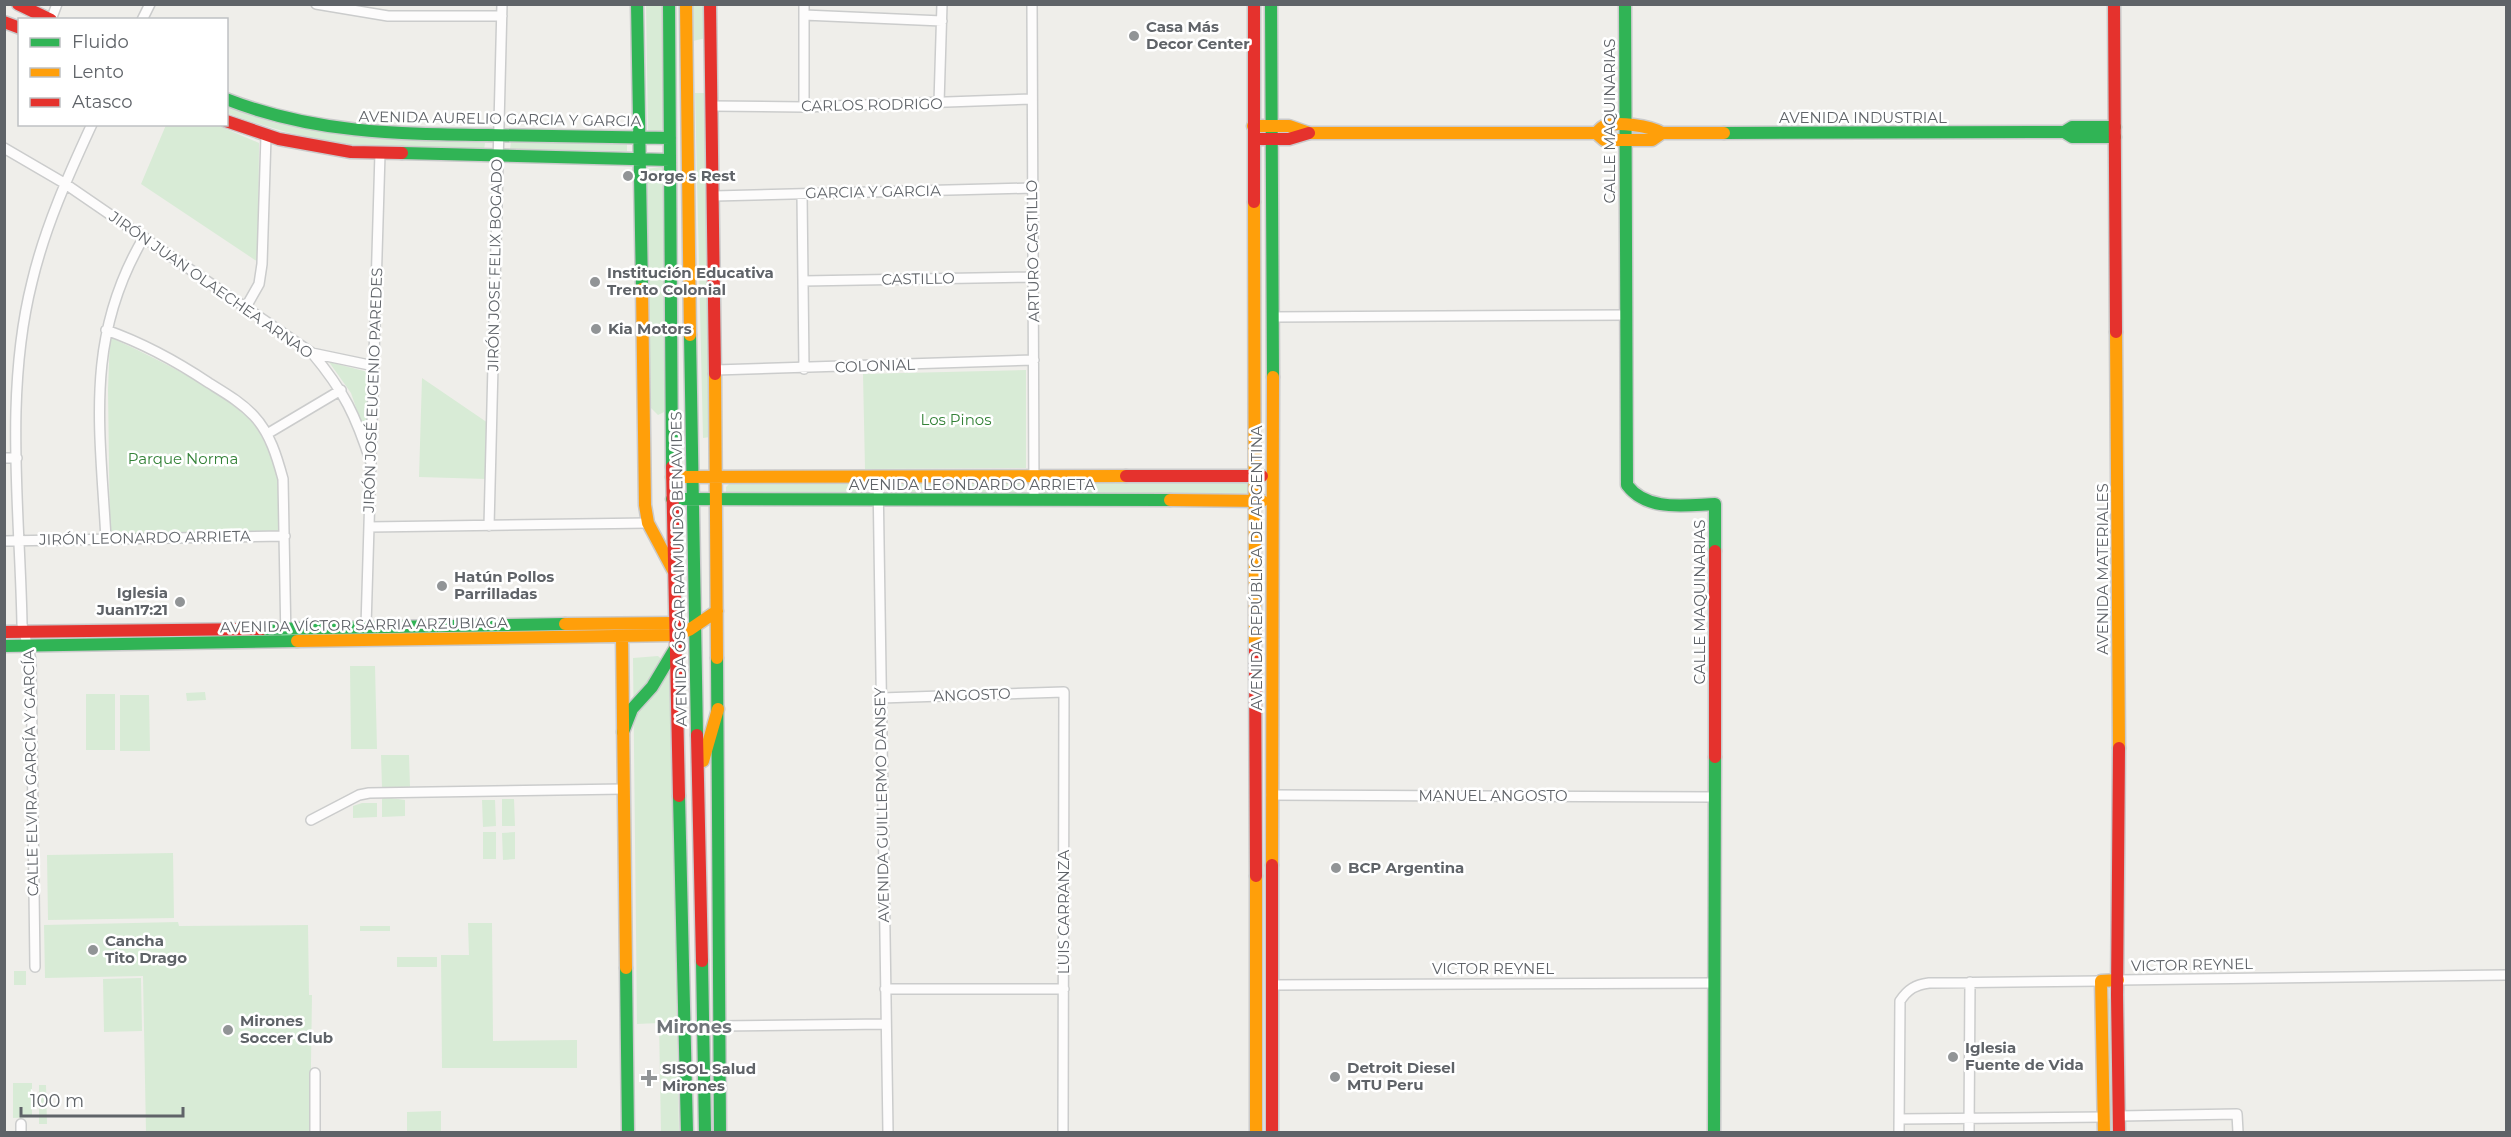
<svg xmlns="http://www.w3.org/2000/svg" width="2511" height="1137" font-family="Montserrat,sans-serif">
<style>
.green{fill:#d8ebd6}
.lines{fill:none;stroke-linecap:round;stroke-linejoin:round}
.street-casing{stroke:#cbcccc;stroke-width:12}
.fast-casing{stroke:#cacacb;stroke-width:15}
.slow-casing{stroke:#cacacb;stroke-width:15}
.jam-casing{stroke:#cacacb;stroke-width:15}
.street{stroke:#fdfcfc;stroke-width:9}
.fast{stroke:#30b455;stroke-width:12}
.slow{stroke:#ff9f0a;stroke-width:12}
.jam{stroke:#e5322d;stroke-width:12}
.poi-dot{fill:#919496;stroke:#fff;stroke-width:2}
.labels{text-anchor:middle;stroke-width:5;stroke-linejoin:round;paint-order:stroke}
.poi-label{font-size:15px;font-weight:bold;fill:#5f6368;stroke:#fff;text-anchor:start}
.street-label{font-size:15px;fill:#5f6368;stroke:#fff}
.park-label{font-size:15px;fill:#348238;stroke:#fff}
.quarter-label{font-size:18px;font-weight:bold;fill:#70757a;stroke:#fff}
</style>
<rect width="100%" height="100%" fill="#efeeea"/>
<path class="green" d="M 646,5 L 663,5 L 664,127 L 661,131 L 651,133 L 648,130 Z
M 692,5 L 705,5 L 706,38 L 693,41 Z
M 695,93 L 706,93 L 710,437 L 703,438 Z
M 226,103 L 275,123 L 379,139 L 485,143 L 484,150 C 449,149 413,152 378,149 C 326,144 276,131 227,113 Z
M 166,125 L 217,125 L 259,143 L 258,262 L 141,184 Z
M 511,142 L 627,143 L 627,151 L 510,149 Z
M 663,167 L 664,412 L 658,415 L 651,408 L 646,169 Z
M 110,337 C 152,357 220,388 252,422 C 264,436 274,462 278,480 C 281,496 280,514 280,531 L 110,534 L 108,390 Z
M 329,362 L 368,372 L 367,440 L 351,393 Z
M 1026,370 L 1026,468 L 865,469 L 863,374 Z
M 422,378 L 488,423 L 487,479 L 419,477 Z
M 1041,481 L 1250,481 L 1250,493 L 1045,495 L 1040,492 Z
M 1013,482 L 1019,482 L 1021,492 L 1019,495 L 887,496 L 886,484 L 889,483 Z
M 864,483 L 867,484 L 867,497 L 726,494 L 726,487 L 729,484 Z
M 658,656 L 669,666 L 679,1132 L 661,1132 L 659,1023 L 637,1024 L 633,658 Z
M 350,666 L 375,666 L 377,749 L 351,749 Z
M 205,692 L 206,700 L 187,701 L 186,693 Z
M 86,694 L 115,694 L 115,750 L 86,750 Z
M 120,695 L 149,695 L 150,751 L 120,751 Z
M 381,755 L 409,755 L 410,787 L 382,787 Z
M 384,797 L 405,800 L 405,816 L 382,817 L 382,799 Z
M 502,799 L 514,799 L 515,826 L 502,826 Z
M 482,800 L 495,800 L 496,826 L 483,827 Z
M 362,803 L 377,803 L 377,817 L 353,818 L 353,806 Z
M 483,832 L 496,832 L 496,859 L 483,859 Z
M 515,832 L 515,859 L 503,860 L 502,833 Z
M 173,853 L 174,918 L 48,920 L 47,855 Z
M 178,922 L 179,926 L 308,925 L 309,995 L 312,995 L 310,1132 L 146,1132 L 143,976 L 45,978 L 44,925 Z
M 468,923 L 492,923 L 493,1041 L 577,1040 L 577,1068 L 442,1068 L 441,955 L 469,955 Z
M 360,926 L 390,926 L 390,931 L 360,931 Z
M 397,957 L 437,957 L 437,967 L 397,967 Z
M 14,971 L 26,971 L 26,985 L 14,985 Z
M 141,978 L 142,1031 L 104,1032 L 103,979 Z
M 2116,998 L 2119,1132 L 2110,1132 L 2107,999 Z
M 13,1083 L 32,1083 L 32,1117 L 13,1118 Z
M 39,1085 L 46,1085 L 47,1124 L 39,1124 Z
M 441,1111 L 441,1132 L 407,1132 L 407,1112 Z"/>
<g class="lines">
<g class="street-casing">
<path id="street" d="M 316,4 L 388,16 L 502,16
M 804,4 L 804,107
M 1032,4 L 1034,498
M 804,15 L 942,21
M 51,20 L 57,4
M 142,20 L 150,4
M 939,103 L 942,4
M 711,106 L 804,107 L 1032,99
M 4,148 L 64,183 L 312,353 C 344,391 356,416 371,463
M 802,194 L 804,369
M 714,196 L 1032,188
M 803,281 L 1034,277
M 246,307 L 259,284 L 262,264 L 266,136
M 1273,317 L 1626,315
M 106,330 C 143,343 176,361 209,383 C 225,393 241,402 254,416 C 270,433 277,457 283,479 L 286,641
M 312,353 L 374,366
M 715,370 L 1034,360
M 267,434 L 341,390
M 4,458 L 17,458
M 878,477 L 888,1132
M 489,526 L 502,4
M 369,527 L 648,523
M 106,539 C 100,428 84,338 144,237
M 4,541 L 285,536
M 366,627 L 380,153
M 881,698 L 1064,692 L 1063,1132
M 1271,795 L 1714,797
M 311,820 L 359,795 L 369,793 L 624,789
M 35,967 L 31,660 L 22,624 C 20,512 4,393 32,282 C 45,227 68,176 92,124
M 2118,980 L 2506,975
M 1272,985 L 1715,983
M 885,989 L 1064,989
M 719,1026 L 886,1024
M 315,1073 L 315,1132
M 2119,1116 L 2237,1114 L 2238,1132
M 1899,1119 L 2104,1117
M 21,1124 L 21,1132
M 1899,1132 L 1900,1001 C 1908,989 1915,985 1929,983 L 2101,981
M 1969,1132 L 1970,982"/>
</g>
<g class="fast-casing">
<path id="fast" d="M 637,4 L 642,289
M 669,4 L 672,467
M 1271,4 L 1273,377
M 1625,4 L 1627,485 C 1647,512 1685,505 1715,504 L 1715,551
M 226,99 C 313,133 395,134 487,135 C 548,136 609,137 670,138
M 2064,132 L 2072,127 L 2115,127
M 1724,133 L 2064,132 L 2072,137 L 2115,137
M 402,153 L 670,160
M 690,335 L 697,735
M 672,499 L 1170,500
M 262,629 L 565,624
M 4,646 L 297,641
M 717,658 L 720,1132
M 623,732 L 632,709 L 652,687 L 676,647
M 679,796 L 687,1132
M 702,961 L 705,1132
M 626,968 L 628,1132
M 1714,1132 L 1715,757"/>
</g>
<g class="slow-casing">
<path id="slow" d="M 686,4 L 690,335
M 1253,126 L 1289,126 L 1309,133 L 1596,133 L 1604,140 L 1652,140 L 1662,133 L 1724,133
M 1596,133 C 1599,131 1600,128 1604,126 C 1617,121 1650,126 1662,133
M 1254,202 L 1255,650
M 642,289 L 645,505 L 648,523 L 673,570
M 2116,332 L 2119,748
M 715,374 L 717,658
M 672,477 L 1126,476
M 1170,500 L 1262,501
M 565,624 L 675,623
M 622,636 L 626,968
M 297,641 L 676,635 L 689,630 L 717,611
M 703,761 L 718,709
M 1272,865 L 1273,377
M 1256,876 L 1256,1132
M 2104,1132 L 2101,981 L 2118,980"/>
</g>
<g class="jam-casing">
<path id="jam" d="M 18,4 L 51,20
M 710,4 L 715,374
M 1254,4 L 1254,202
M 2114,4 L 2116,332
M 4,22 L 20,28
M 226,121 L 279,139 L 351,152 L 402,153
M 1254,139 L 1289,139 L 1309,133
M 672,467 L 679,796
M 1126,476 L 1262,476
M 4,632 L 262,629
M 1255,650 L 1256,876
M 697,735 L 702,961
M 2119,748 L 2117,995 L 2119,1132
M 1715,757 L 1715,551
M 1272,1132 L 1272,865"/>
</g>
<use href="#street" class="street"/>
<use href="#fast" class="fast"/>
<use href="#slow" class="slow"/>
<use href="#jam" class="jam"/>
</g>
<g class="poi-dot">
<circle cx="1134" cy="36" r="6"/>
<circle cx="628" cy="176" r="6"/>
<circle cx="595" cy="282" r="6"/>
<circle cx="596" cy="329" r="6"/>
<circle cx="442" cy="586" r="6"/>
<circle cx="180" cy="602" r="6"/>
<circle cx="1336" cy="868" r="6"/>
<circle cx="93" cy="950" r="6"/>
<circle cx="228" cy="1030" r="6"/>
<circle cx="1953" cy="1057" r="6"/>
<circle cx="1335" cy="1077" r="6"/>
<path d="M646 1069h6v6h6v6h-6v6h-6v-6h-6v-6h6z"/>
</g>
<g class="labels">
<g class="poi-label">
<text x="1146" y="32">Casa Más<tspan x="1146" dy="17">Decor Center</tspan></text>
<text x="640" y="181">Jorge s Rest</text>
<text x="607" y="278">Institución Educativa<tspan x="607" dy="17">Trento Colonial</tspan></text>
<text x="608" y="334">Kia Motors</text>
<text x="454" y="582">Hatún Pollos<tspan x="454" dy="17">Parrilladas</tspan></text>
<text x="168" y="598" text-anchor="end">Iglesia<tspan x="168" dy="17">Juan17:21</tspan></text>
<text x="1348" y="873">BCP Argentina</text>
<text x="105" y="946">Cancha<tspan x="105" dy="17">Tito Drago</tspan></text>
<text x="240" y="1026">Mirones<tspan x="240" dy="17">Soccer Club</tspan></text>
<text x="1965" y="1053">Iglesia<tspan x="1965" dy="17">Fuente de Vida</tspan></text>
<text x="1347" y="1073">Detroit Diesel<tspan x="1347" dy="17">MTU Peru</tspan></text>
<text x="662" y="1074">SISOL Salud<tspan x="662" dy="17">Mirones</tspan></text>
</g>
<g class="street-label">
<text transform="translate(872 105) rotate(-1)" y="5">CARLOS RODRIGO</text>
<text x="1863" y="123">AVENIDA INDUSTRIAL</text>
<text transform="translate(500 119) rotate(1)" y="5">AVENIDA AURELIO GARCIA Y GARCIA</text>
<text transform="translate(1610 121) rotate(-90)" y="5">CALLE MAQUINARIAS</text>
<text transform="translate(873 192) rotate(-1)" y="5">GARCIA Y GARCIA</text>
<text transform="translate(1033 251) rotate(-91)" y="5">ARTURO CASTILLO</text>
<text transform="translate(495 265) rotate(-89)" y="5">JIRÓN JOSE FELIX BOGADO</text>
<text transform="translate(918 279) rotate(-1)" y="5">CASTILLO</text>
<text transform="translate(211 285) rotate(35)" y="5">JIRÓN JUAN OLAECHEA ARNAO</text>
<text transform="translate(875 366) rotate(-2)" y="5">COLONIAL</text>
<text transform="translate(373 390) rotate(-88)" y="5">JIRÓN JOSÉ EUGENIO PAREDES</text>
<text x="972" y="490">AVENIDA LEONDARDO ARRIETA</text>
<text transform="translate(145 538) rotate(-1)" y="5">JIRÓN LEONARDO ARRIETA</text>
<text transform="translate(1257 568) rotate(-90)" y="5">AVENIDA REPÚBLICA DE ARGENTINA</text>
<text transform="translate(679 569) rotate(-91)" y="5">AVENIDA ÓSCAR RAIMUNDO BENAVIDES</text>
<text transform="translate(2103 569) rotate(-90)" y="5">AVENIDA MATERIALES</text>
<text transform="translate(1700 602) rotate(-90)" y="5">CALLE MAQUINARIAS</text>
<text transform="translate(364 625) rotate(-1)" y="5">AVENIDA VÍCTOR SARRIA ARZUBIAGA</text>
<text transform="translate(972 695) rotate(-2)" y="5">ANGOSTO</text>
<text transform="translate(31 773) rotate(-91)" y="5">CALLE ELVIRA GARCÍA Y GARCÍA</text>
<text x="1493" y="801">MANUEL ANGOSTO</text>
<text transform="translate(882 805) rotate(-91)" y="5">AVENIDA GUILLERMO DANSEY</text>
<text transform="translate(1064 912) rotate(-90)" y="5">LUIS CARRANZA</text>
<text transform="translate(2192 965) rotate(-1)" y="5">VICTOR REYNEL</text>
<text x="1493" y="974">VICTOR REYNEL</text>
</g>
<g class="park-label">
<text x="956" y="425">Los Pinos</text>
<text x="183" y="464">Parque Norma</text>
</g>
<g class="quarter-label">
<text x="694" y="1033">Mirones</text>
</g>
</g>
<rect width="2511" height="1137" fill="none" stroke="#5f6368" stroke-width="12"/>
<rect x="18" y="18" width="210" height="108" fill="#ffffff" stroke="#bfc1c3" stroke-width="1.5"/>
<rect x="30" y="38" width="30" height="9" fill="#30b455" stroke="#bfc1c3" stroke-width="1.5"/>
<text x="72" y="48" font-size="18" fill="#5f6368">Fluido</text>
<rect x="30" y="68" width="30" height="9" fill="#ff9f0a" stroke="#bfc1c3" stroke-width="1.5"/>
<text x="72" y="78" font-size="18" fill="#5f6368">Lento</text>
<rect x="30" y="98" width="30" height="9" fill="#e5322d" stroke="#bfc1c3" stroke-width="1.5"/>
<text x="72" y="108" font-size="18" fill="#5f6368">Atasco</text>
<path d="M21 1107v9h162v-9" fill="none" stroke="#5f6368" stroke-width="3"/>
<text x="30" y="1107" font-size="18" fill="#5f6368" stroke="#ffffff" stroke-width="4.5" paint-order="stroke">100 m</text>
</svg>
